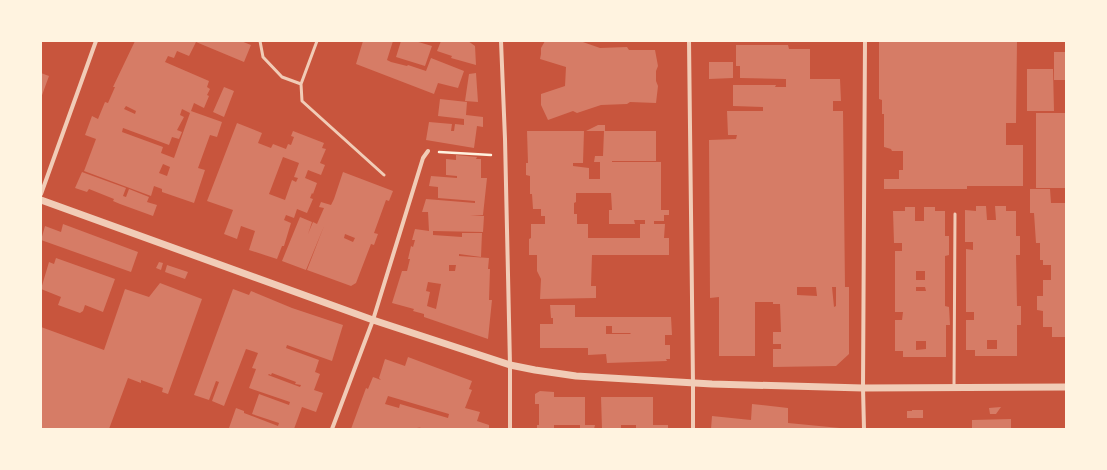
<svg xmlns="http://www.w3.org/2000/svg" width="1107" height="470" font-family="Arial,sans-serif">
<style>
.building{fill:#d67c66;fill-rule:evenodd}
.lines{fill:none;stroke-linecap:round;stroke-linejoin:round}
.path{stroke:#fff3e0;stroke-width:2.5}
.service{stroke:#f1ccb7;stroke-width:3}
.minor{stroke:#f1ccb7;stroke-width:4}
.tertiary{stroke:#f1ccb7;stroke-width:7}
</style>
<rect width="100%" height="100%" fill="#c8553d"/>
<path class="building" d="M 135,41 L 241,41 L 251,45 L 244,62 L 196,42 L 189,56 L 177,51 L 174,58 L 168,56 L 165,62 L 209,81 L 207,87 L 210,89 L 207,95 L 209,96 L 204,108 L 194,103 L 191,111 L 222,122 L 217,137 L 210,135 L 198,168 L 205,170 L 194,203 L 162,192 L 162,189 L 154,186 L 151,196 L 84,171 L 96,139 L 85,135 L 92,116 L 98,119 L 105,102 L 108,103 L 115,87 L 113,87 ZM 126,106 L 136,111 L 135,114 L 124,109 ZM 182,109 L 190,113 L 174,158 L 161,153 L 163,147 L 122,132 L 123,128 L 169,145 L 172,137 L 179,139 L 182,132 L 177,130 L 184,117 L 180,115 ZM 163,164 L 170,167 L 167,176 L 159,173 Z
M 363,41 L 393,41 L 387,60 L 391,62 L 407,66 L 408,65 L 426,71 L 431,58 L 464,71 L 458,88 L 438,83 L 434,94 L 356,64 Z
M 401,41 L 415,41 L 432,46 L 425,66 L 396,57 Z
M 441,41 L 468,41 L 475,46 L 476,65 L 451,58 L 452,56 L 437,51 Z
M 545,41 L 580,41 L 600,48 L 627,47 L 629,50 L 655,50 L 658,66 L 656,71 L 656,81 L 658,86 L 656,103 L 630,102 L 627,104 L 601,105 L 577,113 L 573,111 L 548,120 L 541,105 L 541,94 L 565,86 L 566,67 L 540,59 L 541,54 L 541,48 Z
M 879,41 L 1017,41 L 1016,123 L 1006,123 L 1006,145 L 1023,145 L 1023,186 L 967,186 L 967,189 L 884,189 L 884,179 L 899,179 L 899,170 L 903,170 L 903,151 L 892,151 L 891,149 L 884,147 L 884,114 L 882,114 L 882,100 L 879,99 Z
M 736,45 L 788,45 L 789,49 L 810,49 L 810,79 L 840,79 L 841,101 L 833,101 L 833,111 L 843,111 L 845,287 L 849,287 L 849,354 L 836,366 L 773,367 L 773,349 L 781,349 L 781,344 L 773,344 L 773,332 L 781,332 L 780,304 L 773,304 L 773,302 L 755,302 L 755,356 L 719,356 L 719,297 L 710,298 L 709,140 L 736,139 L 737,135 L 728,135 L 727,111 L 763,111 L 763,107 L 733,106 L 733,85 L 776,85 L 775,87 L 786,87 L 786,79 L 740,78 L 740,66 L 736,66 ZM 797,287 L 816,287 L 817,296 L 797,295 ZM 832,287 L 836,287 L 836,306 L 834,307 Z
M 1054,52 L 1066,52 L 1066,80 L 1054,80 Z
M 709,62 L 733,62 L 733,78 L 709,79 Z
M 1027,69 L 1053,69 L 1054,111 L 1027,111 Z
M 41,73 L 49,76 L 41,98 Z
M 476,73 L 478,102 L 465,101 L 469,74 Z
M 224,87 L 234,91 L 224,117 L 213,112 Z
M 440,99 L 467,102 L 466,115 L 483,117 L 483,127 L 477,126 L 474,148 L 426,140 L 429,122 L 452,124 L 451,131 L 454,131 L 455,124 L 464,125 L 464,119 L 438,116 Z
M 1036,113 L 1065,113 L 1065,188 L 1036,188 Z
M 237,123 L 262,133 L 258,143 L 271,148 L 273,144 L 286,149 L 288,144 L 291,145 L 294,137 L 291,136 L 293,131 L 324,143 L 322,148 L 326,149 L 320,163 L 325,165 L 321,175 L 308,170 L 305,178 L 317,183 L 313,194 L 312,193 L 310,198 L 313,199 L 307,213 L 297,209 L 294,218 L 286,215 L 284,220 L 291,223 L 284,246 L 282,246 L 277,259 L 249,250 L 255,231 L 241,226 L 237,239 L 224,234 L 233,210 L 207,201 ZM 283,157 L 299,163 L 294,177 L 298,178 L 296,182 L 292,180 L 285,200 L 269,194 Z
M 598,125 L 605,125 L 605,131 L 586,131 Z
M 527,131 L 584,131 L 583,163 L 573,163 L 573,166 L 589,168 L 589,179 L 600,179 L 600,162 L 594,162 L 595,156 L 603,156 L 604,131 L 656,131 L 656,161 L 612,161 L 612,162 L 661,162 L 661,210 L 669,210 L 669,215 L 664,215 L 664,221 L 654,221 L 654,224 L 665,224 L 664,238 L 669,238 L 669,255 L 592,255 L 591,286 L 596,286 L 596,298 L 540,299 L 541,279 L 537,271 L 537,255 L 529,255 L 529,239 L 531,238 L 531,224 L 545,224 L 545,216 L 541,216 L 541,209 L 533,209 L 532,194 L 530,194 L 530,176 L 526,175 L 526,163 L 528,163 ZM 576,193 L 611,193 L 612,210 L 609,210 L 609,224 L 635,224 L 634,220 L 645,220 L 645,224 L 640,224 L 640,238 L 588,238 L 588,224 L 577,224 L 577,214 L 574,214 L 574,203 L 576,202 Z
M 456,155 L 477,157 L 476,159 L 481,159 L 481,178 L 487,178 L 483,215 L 470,215 L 484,216 L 483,232 L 433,231 L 433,235 L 462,237 L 462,233 L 482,233 L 481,257 L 459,254 L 459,256 L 489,258 L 488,269 L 490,269 L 489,300 L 492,300 L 488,339 L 424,317 L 424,314 L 413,311 L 414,309 L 392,303 L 402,271 L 407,271 L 410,259 L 408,259 L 411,246 L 413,247 L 415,240 L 412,240 L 415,229 L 429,231 L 428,212 L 422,212 L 426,199 L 475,203 L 475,201 L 438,198 L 438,187 L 429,186 L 431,176 L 457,178 L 457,176 L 446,175 L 446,159 L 456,160 ZM 449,265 L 456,265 L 455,271 L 449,271 ZM 428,282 L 441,284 L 436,309 L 427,306 L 430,292 L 426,291 Z
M 82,172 L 126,188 L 123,196 L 126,197 L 129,189 L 149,197 L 147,202 L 157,205 L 153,216 L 120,204 L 113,201 L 114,199 L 89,189 L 87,192 L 75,188 Z
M 343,172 L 393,191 L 389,201 L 386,200 L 374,233 L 378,234 L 374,245 L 371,244 L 356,283 L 351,286 L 307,270 L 324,226 L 306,270 L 282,261 L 300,217 L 312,222 L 308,234 L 313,222 L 317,224 L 324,208 L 319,207 L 321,202 L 331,205 L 334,199 ZM 345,234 L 355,238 L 353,242 L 344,238 Z
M 1030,189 L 1050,189 L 1051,203 L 1066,203 L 1066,337 L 1052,337 L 1052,327 L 1043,327 L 1043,311 L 1037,310 L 1037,296 L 1043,296 L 1043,280 L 1051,280 L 1051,265 L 1043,265 L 1043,260 L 1040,260 L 1040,243 L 1036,243 L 1034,213 L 1030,213 Z
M 976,206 L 986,206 L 987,220 L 996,220 L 995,206 L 1006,206 L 1006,211 L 1016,211 L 1016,236 L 1020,236 L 1020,255 L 1016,255 L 1017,306 L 1021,306 L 1021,325 L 1017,325 L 1017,356 L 975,356 L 975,350 L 966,350 L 966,320 L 974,320 L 974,312 L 966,312 L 966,249 L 973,250 L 973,242 L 965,242 L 965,210 L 976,211 ZM 987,340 L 997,340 L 997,349 L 987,349 Z
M 905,207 L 915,207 L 915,221 L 924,221 L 924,207 L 935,207 L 935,211 L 945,211 L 945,236 L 949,236 L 949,255 L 945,256 L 945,306 L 949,307 L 950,325 L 946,325 L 946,357 L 903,357 L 903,351 L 895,351 L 895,320 L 902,320 L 903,312 L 895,312 L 895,251 L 902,251 L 902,243 L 894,243 L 893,211 L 905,211 ZM 916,271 L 925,271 L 925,280 L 916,280 ZM 916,287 L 925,287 L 926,291 L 916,291 ZM 916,341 L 926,341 L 926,349 L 916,350 Z
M 63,224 L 138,252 L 131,272 L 41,240 L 45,226 L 61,232 Z
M 56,258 L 115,279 L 103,312 L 85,305 L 83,311 L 80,313 L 58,305 L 61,297 L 41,289 L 49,262 L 54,264 Z
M 159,262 L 163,263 L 161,270 L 156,268 Z
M 167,265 L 188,272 L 185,279 L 165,272 Z
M 160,283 L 202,299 L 168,394 L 162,392 L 163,388 L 141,380 L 141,383 L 128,378 L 109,429 L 41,429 L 41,327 L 104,350 L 125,289 L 149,297 Z
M 233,289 L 249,295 L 251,291 L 292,308 L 343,325 L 332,361 L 287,345 L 286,348 L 319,360 L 315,372 L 320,374 L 314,390 L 323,393 L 316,412 L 302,407 L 294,429 L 229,428 L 236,408 L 244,411 L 244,413 L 278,426 L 279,423 L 252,414 L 259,394 L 289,405 L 290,402 L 249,388 L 256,369 L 252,368 L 258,353 L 246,349 L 224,406 L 212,401 L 219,382 L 216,381 L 209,400 L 194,395 ZM 272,373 L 296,382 L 295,384 L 301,385 L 300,387 L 268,375 L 269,374 L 271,375 Z
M 550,305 L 575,305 L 575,317 L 671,317 L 672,335 L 665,335 L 665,345 L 670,345 L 670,359 L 666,359 L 667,361 L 607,363 L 606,354 L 588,355 L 588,348 L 540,348 L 540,324 L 553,324 L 553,318 L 551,318 ZM 606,326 L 612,326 L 612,333 L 631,333 L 630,334 L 606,334 Z
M 408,357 L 472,381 L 469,389 L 472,390 L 465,408 L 480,412 L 477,421 L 489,425 L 489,429 L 425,429 L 417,427 L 422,429 L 351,429 L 366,388 L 368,389 L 373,377 L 381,380 L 379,378 L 385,359 L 405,366 ZM 388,396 L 449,414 L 448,418 L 400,404 L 399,408 L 385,404 Z
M 540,391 L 554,392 L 554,397 L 585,397 L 585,425 L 595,425 L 594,429 L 580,429 L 580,425 L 554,425 L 554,429 L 537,429 L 537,425 L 539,425 L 539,404 L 535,404 L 535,394 Z
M 601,397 L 653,397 L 653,425 L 668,425 L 668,429 L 636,429 L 636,425 L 621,425 L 621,429 L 602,429 Z
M 752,404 L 788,408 L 788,423 L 840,428 L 839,429 L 711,429 L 712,416 L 751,420 Z
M 1001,407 L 996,414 L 990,414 L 989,408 Z
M 912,410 L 923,410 L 923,418 L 907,418 L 907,411 L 912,411 Z
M 1011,419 L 1011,429 L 972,429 L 972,420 Z"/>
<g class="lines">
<path class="path" d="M 439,152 L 491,155"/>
<path class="service" d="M 260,41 L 263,57 L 282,77 L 301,84
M 317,41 L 301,84 L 302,101 L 384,175
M 954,387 L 955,214"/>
<path class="minor" d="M 501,41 L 505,139 L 510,365 L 510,429
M 689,41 L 693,383 L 693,429
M 41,194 L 96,41
M 332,429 L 373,320 L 423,158 L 428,151
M 864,429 L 863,388 L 865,41"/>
<path class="tertiary" d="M 41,200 L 373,320 L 510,365 L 535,370 L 576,376 L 712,384 L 863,388 L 1066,387"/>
</g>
<rect width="1107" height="470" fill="none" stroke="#fff3e0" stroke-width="84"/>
</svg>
